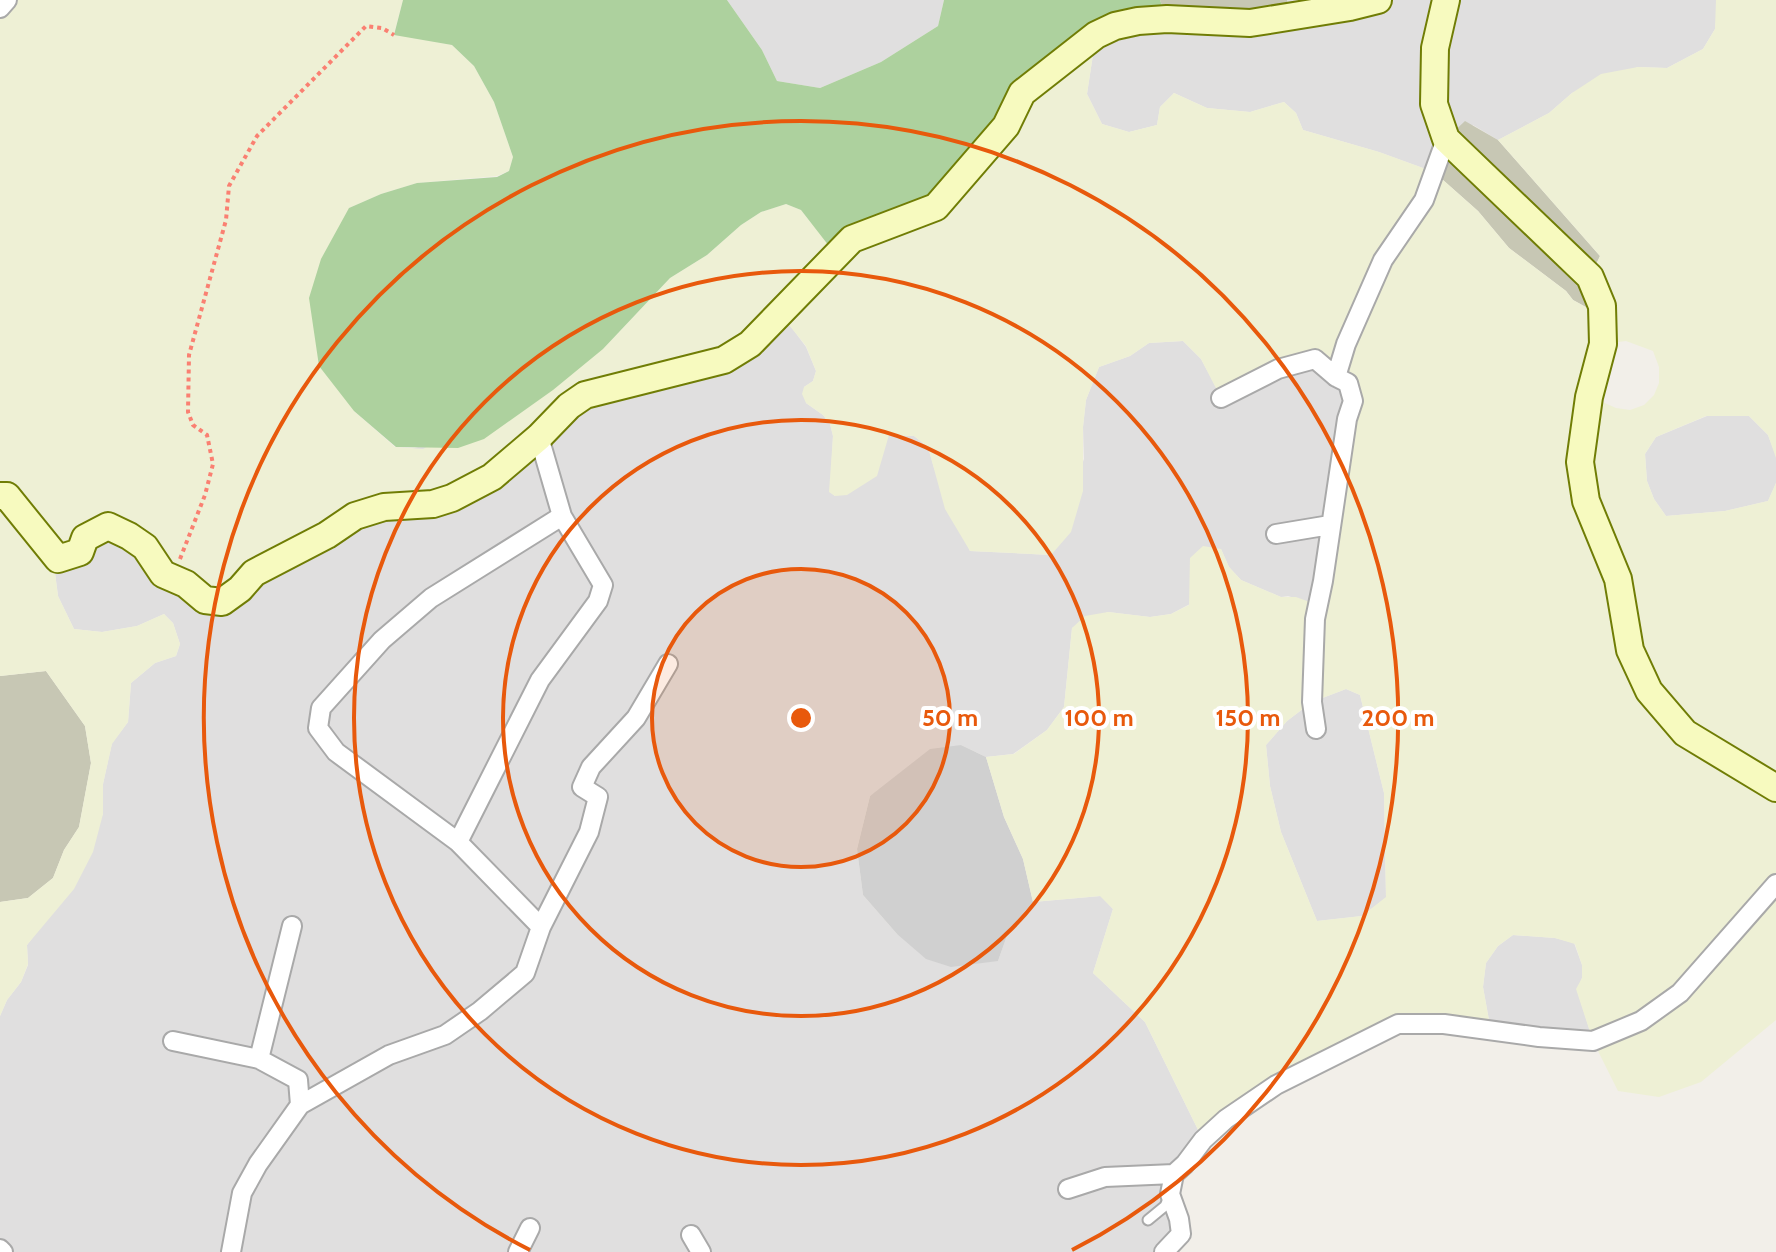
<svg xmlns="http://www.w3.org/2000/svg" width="1776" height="1252" font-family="Cabin,sans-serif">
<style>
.residential{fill:#e0dfdf}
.religious{fill:#d0d0d0}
.construction{fill:#c7c7b4}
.farmland{fill:#eef0d5;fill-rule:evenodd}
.forest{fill:#add19e}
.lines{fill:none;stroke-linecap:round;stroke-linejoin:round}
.lane-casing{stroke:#a9a9a9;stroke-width:13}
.street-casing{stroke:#a9a9a9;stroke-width:22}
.secondary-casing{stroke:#707d05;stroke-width:30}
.path{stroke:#fa8072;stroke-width:4;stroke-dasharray:4 4;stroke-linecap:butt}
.lane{stroke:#fff;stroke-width:9}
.street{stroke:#fff;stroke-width:18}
.secondary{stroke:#f7fabf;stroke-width:26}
.ring{fill:none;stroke:#e8590c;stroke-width:4}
.centre{fill:#e8590c;stroke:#fff;stroke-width:4}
.ring-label{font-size:24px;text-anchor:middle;font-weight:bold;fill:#e8590c;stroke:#fff;stroke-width:8;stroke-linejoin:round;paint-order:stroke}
</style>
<rect width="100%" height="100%" fill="#f2efe9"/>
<path class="residential" d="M 727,0 L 944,0 L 938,26 L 881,62 L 820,88 L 777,81 L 762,50 Z
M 1287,0 L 1716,0 L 1718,4 L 1715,29 L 1703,49 L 1667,68 L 1638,67 L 1572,93 L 1549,113 L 1498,140 L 1473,125 L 1434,172 L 1379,152 L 1303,130 L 1296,113 L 1284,102 L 1250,112 L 1207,108 L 1174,93 L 1160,107 L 1157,125 L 1129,132 L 1102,124 L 1087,94 L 1096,35 L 1290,16 Z
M 775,318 L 789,324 L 806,347 L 816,371 L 813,381 L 804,387 L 806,403 L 823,415 L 830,424 L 833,436 L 830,492 L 835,496 L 889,435 L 914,436 L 928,447 L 934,468 L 970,551 L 1051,555 L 1084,459 L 1083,427 L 1086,400 L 1099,367 L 1130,356 L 1149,343 L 1183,341 L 1201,359 L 1222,398 L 1315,359 L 1348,383 L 1318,605 L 1288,596 L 1281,597 L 1241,580 L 1229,567 L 1221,549 L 1190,559 L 1190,604 L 1171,614 L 1150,617 L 1108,612 L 1072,628 L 1064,707 L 1047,730 L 1013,754 L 986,757 L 961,745 L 870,796 L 857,849 L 863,895 L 897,934 L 998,961 L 1009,930 L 1033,902 L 1101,896 L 1113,909 L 1093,973 L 1145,1022 L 1203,1140 L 1174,1174 L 1179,1219 L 1164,1252 L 0,1252 L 0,1016 L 7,1000 L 21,982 L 28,965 L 27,945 L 40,928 L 103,814 L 103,784 L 112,743 L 128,722 L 131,683 L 155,663 L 176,656 L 180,644 L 173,623 L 164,614 L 137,626 L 102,632 L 74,629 L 58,596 L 54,565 L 85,538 L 569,406 Z
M 1707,416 L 1749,416 L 1768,435 L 1776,456 L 1776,483 L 1768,501 L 1725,511 L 1666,516 L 1654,499 L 1647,481 L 1645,454 L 1656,437 Z
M 1346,689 L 1360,695 L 1384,793 L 1386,898 L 1362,916 L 1317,921 L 1281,832 L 1270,786 L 1266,745 L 1287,721 L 1312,702 Z
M 1513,935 L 1555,938 L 1574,943 L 1582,965 L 1582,978 L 1577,990 L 1593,1041 L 1491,1031 L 1483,987 L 1486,963 L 1498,946 Z"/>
<path class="religious" d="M 961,745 L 986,757 L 1004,817 L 1023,859 L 1033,902 L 1009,930 L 998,961 L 951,967 L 926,959 L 897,934 L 863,895 L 857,849 L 870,796 L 930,749 Z"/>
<path class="construction" d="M 1160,0 L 1287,0 L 1290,16 L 1167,19 Z
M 1465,121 L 1498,140 L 1600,256 L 1590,277 L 1593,311 L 1573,300 L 1566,291 L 1509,248 L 1478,211 L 1434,172 L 1446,139 Z
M 46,671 L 85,726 L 91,763 L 79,827 L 64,850 L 53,878 L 28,898 L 0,902 L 0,676 Z"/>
<path class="farmland" d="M 7,0 L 403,0 L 394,34 L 452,45 L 474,66 L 494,102 L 513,157 L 509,171 L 497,176 L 417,183 L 381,194 L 349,208 L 354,411 L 395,447 L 423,449 L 603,349 L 670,278 L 707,255 L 741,225 L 761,212 L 786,204 L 801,210 L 811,223 L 1006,126 L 1096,35 L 1087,94 L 1102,124 L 1129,132 L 1157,125 L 1160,107 L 1174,93 L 1207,108 L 1250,112 L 1284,102 L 1296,113 L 1303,130 L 1379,152 L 1434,172 L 1478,211 L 1509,248 L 1566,291 L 1573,300 L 1593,311 L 1590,277 L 1600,256 L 1498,140 L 1549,113 L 1572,93 L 1601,74 L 1638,67 L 1667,68 L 1703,49 L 1715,29 L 1716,0 L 1776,0 L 1776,458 L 1768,435 L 1749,416 L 1706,416 L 1656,437 L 1645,454 L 1647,481 L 1654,499 L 1666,516 L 1725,511 L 1768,501 L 1776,483 L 1776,1020 L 1701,1082 L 1659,1097 L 1618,1091 L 1593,1041 L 1576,989 L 1582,978 L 1582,965 L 1575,944 L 1555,938 L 1513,935 L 1498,946 L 1486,963 L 1483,987 L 1491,1031 L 1378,1032 L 1203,1140 L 1145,1022 L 1093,973 L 1113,909 L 1100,896 L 1033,902 L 1023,859 L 1004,817 L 986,757 L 1014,754 L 1047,730 L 1064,707 L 1072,628 L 1085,616 L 1108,612 L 1150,617 L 1171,614 L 1189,605 L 1190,558 L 1203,546 L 1221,549 L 1229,567 L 1241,580 L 1281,597 L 1296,597 L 1318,605 L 1353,401 L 1315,359 L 1221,398 L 1201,359 L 1183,341 L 1149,343 L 1130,356 L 1099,367 L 1086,400 L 1083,427 L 1083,491 L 1071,532 L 1051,555 L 970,551 L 945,509 L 928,447 L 914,436 L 889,435 L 877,476 L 847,495 L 835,496 L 829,492 L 833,436 L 830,424 L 823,415 L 806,403 L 802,394 L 804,387 L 813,381 L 816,371 L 806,346 L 789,325 L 775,318 L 750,344 L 585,395 L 492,477 L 384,507 L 222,602 L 108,526 L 54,565 L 58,596 L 74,629 L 102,632 L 137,626 L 164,614 L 173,623 L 180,644 L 176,656 L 155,663 L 131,683 L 128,722 L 112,744 L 103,784 L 103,814 L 93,852 L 74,889 L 27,945 L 28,964 L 21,982 L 7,1000 L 0,1016 L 0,902 L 28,898 L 53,878 L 64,850 L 79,827 L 91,763 L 85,726 L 46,671 L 0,676 L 0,8 ZM 1626,341 L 1653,351 L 1659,367 L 1659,383 L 1654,395 L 1644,405 L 1630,410 L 1616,408 L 1589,396 L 1603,344 ZM 1346,689 L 1360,695 L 1384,793 L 1386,897 L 1362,916 L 1317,921 L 1281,832 L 1270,786 L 1266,745 L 1287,721 L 1312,702 Z"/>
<path class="forest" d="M 403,0 L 727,0 L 762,50 L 777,81 L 820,88 L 881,62 L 938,26 L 944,0 L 1160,0 L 1167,19 L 1138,21 L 1022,93 L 936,207 L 836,255 L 801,210 L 786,204 L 761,212 L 741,225 L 707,255 L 670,278 L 603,349 L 553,390 L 484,439 L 458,448 L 396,447 L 354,411 L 319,366 L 309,298 L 321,259 L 349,208 L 381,194 L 417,183 L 497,177 L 509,171 L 513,157 L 494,102 L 474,66 L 452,45 L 394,35 Z"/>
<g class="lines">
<g class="lane-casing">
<path id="lane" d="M 1148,1220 L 1165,1206 L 1169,1197"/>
</g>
<g class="street-casing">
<path id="street" d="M 0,8 L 7,0
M 1221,398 L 1278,369 L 1315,359 L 1336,377 L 1346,344 L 1383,260 L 1424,200 L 1446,139
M 1276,534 L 1330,525
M 1316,729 L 1312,702 L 1315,619 L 1323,581 L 1347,419 L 1353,401 L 1348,383 L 1336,377
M 458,842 L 540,680 L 598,601 L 603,585 L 562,516 L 539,437
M 541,927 L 589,832 L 598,797 L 582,787 L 591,767 L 636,718 L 668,664
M 173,1041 L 259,1059 L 298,1080 L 300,1105
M 259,1059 L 292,926
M 1068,1189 L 1105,1177 L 1174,1174
M 691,1235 L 701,1252
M 0,1249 L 3,1252
M 231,1252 L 242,1193 L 258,1164 L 300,1105 L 389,1055 L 445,1035 L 480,1011 L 525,973 L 541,927 L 458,842 L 336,752 L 318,728 L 321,708 L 382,640 L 431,598 L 562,516
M 518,1252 L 530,1228
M 1164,1252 L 1181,1234 L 1179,1219 L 1170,1194 L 1174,1174 L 1185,1164 L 1203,1140 L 1226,1119 L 1276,1085 L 1398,1024 L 1444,1024 L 1539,1037 L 1593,1041 L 1641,1021 L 1680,993 L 1776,884"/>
</g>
<g class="secondary-casing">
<path id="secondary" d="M 1446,0 L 1435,48 L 1434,104 L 1446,139 L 1590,277 L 1602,306 L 1603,344 L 1589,397 L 1580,462 L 1586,501 L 1618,579 L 1630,650 L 1649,691 L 1685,733 L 1776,788
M 0,496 L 7,496 L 58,559 L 80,552 L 85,538 L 108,526 L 129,536 L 145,547 L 163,574 L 186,584 L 205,600 L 222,602 L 240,589 L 254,573 L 327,535 L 355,516 L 384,507 L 433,504 L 452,498 L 492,477 L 539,437 L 569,406 L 585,395 L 724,360 L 750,344 L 852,239 L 936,207 L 1006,126 L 1022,93 L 1096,35 L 1115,26 L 1138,21 L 1167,19 L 1250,23 L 1350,7 L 1378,0"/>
</g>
<path class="path" d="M 180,559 L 205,495 L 213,464 L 207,435 L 193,425 L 188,412 L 189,355 L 226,220 L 229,186 L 257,136 L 366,26 L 382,28 L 394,35"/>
<use href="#lane" class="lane"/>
<use href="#street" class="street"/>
<use href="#secondary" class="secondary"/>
</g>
<circle cx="801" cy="718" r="149" fill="#e8590c" fill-opacity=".12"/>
<g class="ring">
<circle cx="801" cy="718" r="149"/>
<circle cx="801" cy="718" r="298"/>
<circle cx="801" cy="718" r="447"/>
<path d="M530 1250A597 597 0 1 1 1072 1250"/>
</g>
<circle cx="801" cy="718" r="12" class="centre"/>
<g class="ring-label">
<text x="950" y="726">50 m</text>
<text x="1099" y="726">100 m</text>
<text x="1248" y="726">150 m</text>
<text x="1398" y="726">200 m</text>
</g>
</svg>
